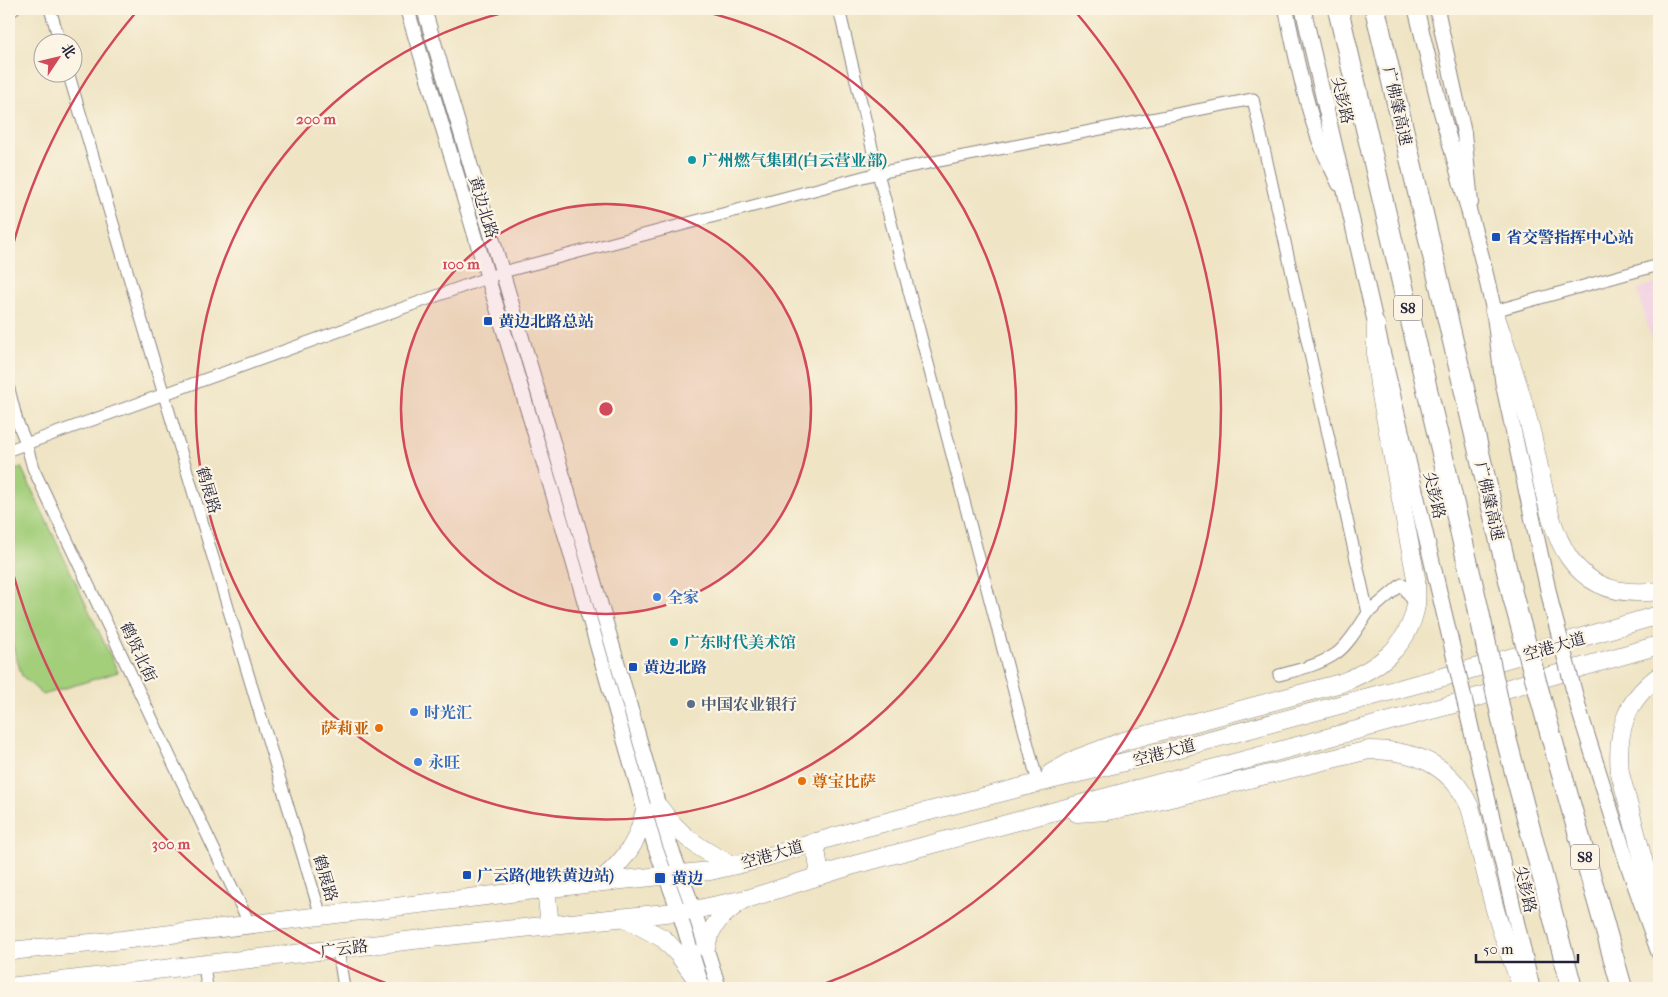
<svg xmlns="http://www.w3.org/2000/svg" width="1668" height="997" font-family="'IM FELL French Canon','Noto Serif SC',serif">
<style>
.built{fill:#f1d0e3}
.green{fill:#a3ce7a;stroke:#62785a}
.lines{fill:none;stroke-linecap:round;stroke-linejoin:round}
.minor-casing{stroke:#888380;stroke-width:13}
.tertiary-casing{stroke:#888380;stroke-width:16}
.secondary-casing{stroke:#888380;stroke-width:17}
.primary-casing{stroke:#888380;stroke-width:19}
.motorway-casing{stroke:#888380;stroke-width:22}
.minor{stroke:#fff;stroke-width:11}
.tertiary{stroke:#fff;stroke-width:14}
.secondary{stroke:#fff;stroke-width:15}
.primary{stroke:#fff;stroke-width:18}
.motorway{stroke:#fff;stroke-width:20}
.secondary-bridge-casing{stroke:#888380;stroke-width:17;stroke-linecap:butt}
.motorway-bridge-casing{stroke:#888380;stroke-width:22;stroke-linecap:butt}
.secondary-bridge{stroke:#fff;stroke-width:15}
.motorway-bridge{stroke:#fff;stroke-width:20}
.ring{fill:none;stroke:#d1495b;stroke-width:2.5}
.culture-dot{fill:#0f9aa8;stroke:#fcf5e5;stroke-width:2}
.transit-dot{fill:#1a4fb4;stroke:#fcf5e5;stroke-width:2}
.shop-dot{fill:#3f7fe0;stroke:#fcf5e5;stroke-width:2}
.service-dot{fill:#5c6f8a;stroke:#fcf5e5;stroke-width:2}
.food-dot{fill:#e8710a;stroke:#fcf5e5;stroke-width:2}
.labels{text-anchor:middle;stroke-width:4.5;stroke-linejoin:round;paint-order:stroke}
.shield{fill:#fcf5e5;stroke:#63616e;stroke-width:1}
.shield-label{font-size:15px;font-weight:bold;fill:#22223b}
.street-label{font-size:16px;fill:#22223b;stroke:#fcf5e5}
.culture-label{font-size:16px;font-weight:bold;fill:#0d838f;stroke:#fcf5e5;text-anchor:start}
.transit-label{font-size:16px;font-weight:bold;fill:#164399;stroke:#fcf5e5;text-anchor:start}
.shop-label{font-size:16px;font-weight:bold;fill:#366cbe;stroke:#fcf5e5;text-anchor:start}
.service-label{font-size:16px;font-weight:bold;fill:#4e5e75;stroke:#fcf5e5;text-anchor:start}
.food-label{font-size:16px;font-weight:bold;fill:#c56008;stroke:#fcf5e5;text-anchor:end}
.centre{fill:#d1495b;stroke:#fcf5e5;stroke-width:2.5}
.ring-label{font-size:15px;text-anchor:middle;font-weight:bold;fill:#d1495b;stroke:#fcf5e5;stroke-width:4.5;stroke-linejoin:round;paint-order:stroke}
</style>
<rect width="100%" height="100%" fill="#fcf5e5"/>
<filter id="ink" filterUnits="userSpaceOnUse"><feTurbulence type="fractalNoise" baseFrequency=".02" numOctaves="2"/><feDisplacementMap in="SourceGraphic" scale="10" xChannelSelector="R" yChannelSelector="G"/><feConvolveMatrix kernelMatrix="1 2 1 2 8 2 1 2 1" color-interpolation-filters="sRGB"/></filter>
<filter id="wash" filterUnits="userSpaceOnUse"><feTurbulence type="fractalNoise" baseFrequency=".0096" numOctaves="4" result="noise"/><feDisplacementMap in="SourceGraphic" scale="20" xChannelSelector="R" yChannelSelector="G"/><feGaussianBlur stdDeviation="1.12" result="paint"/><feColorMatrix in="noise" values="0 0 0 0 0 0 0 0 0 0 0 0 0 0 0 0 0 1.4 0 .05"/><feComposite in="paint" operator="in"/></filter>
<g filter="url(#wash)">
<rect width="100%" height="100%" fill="#efe4c4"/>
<path class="built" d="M 1659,282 L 1659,364 L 1637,289 Z"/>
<path class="green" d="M 21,467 L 118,672 L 43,695 L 22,676 L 9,634 L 9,473 Z"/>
</g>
<g filter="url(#ink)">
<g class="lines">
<g class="minor-casing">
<path id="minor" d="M 50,9 L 60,42
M 839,9 L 878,173 L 1038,783
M 68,72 L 164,395 L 321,916
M 1494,311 L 1659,265
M 9,389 L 17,421 L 26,443 L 33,468 L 250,925
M 9,450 L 503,272 L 878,173 L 1253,99 L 1368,613 C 1359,626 1350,643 1337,653 C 1320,665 1298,670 1279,675
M 1368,613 L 1402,584 L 1416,606
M 338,949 L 344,988
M 204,964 L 207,988"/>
</g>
<g class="tertiary-casing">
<path id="tertiary" d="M 407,9 L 568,544 L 655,847 L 679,912 L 700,979
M 424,9 L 583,543 L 669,842 L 694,910 L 719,988
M 1286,9 C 1296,56 1305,105 1323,150 C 1328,161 1334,173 1339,184
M 1437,9 L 1464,133 L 1471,203
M 9,10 L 12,9"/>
</g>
<g class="secondary-casing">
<path id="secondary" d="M 1303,9 L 1376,325 L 1450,638
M 1416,9 L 1439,103 L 1481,255 L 1494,311 L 1503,383 L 1552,608
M 1579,710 L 1627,862 L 1659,953
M 1474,741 L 1532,988"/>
</g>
<g class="primary-casing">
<path id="primary" d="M 1494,311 C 1507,350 1521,390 1531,431 C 1550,507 1551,605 1659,591
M 1659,676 C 1625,701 1616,732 1620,773 L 1659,919
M 1051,773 L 1076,759 L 1124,741 L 1341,683 C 1377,669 1409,647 1416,605 C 1417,597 1416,587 1416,578 L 1379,385 L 1376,359 L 1376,325
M 659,807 C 680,836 701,850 732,865
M 1077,813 L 1107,811 L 1150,803 L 1369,750 C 1413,750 1449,763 1469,805 C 1473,814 1474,825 1477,835 C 1481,855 1486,874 1491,894 C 1498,926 1511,957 1522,988
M 815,842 L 820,876
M 596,883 C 612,873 628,855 636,838 C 640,829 642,820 645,811
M 546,889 L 550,926
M 625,918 L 664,939 L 678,954 L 703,988
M 706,948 C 710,925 722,915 740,902
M 9,951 L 122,940 L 593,883 L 710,871 L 753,861 L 867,827 L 1038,783 L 1157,754 L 1447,676 L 1659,615
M 9,987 L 457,935 L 694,910 L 750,898 L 854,865 L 1450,705 L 1659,645"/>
</g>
<g class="motorway-casing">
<path id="motorway" d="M 1338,9 L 1478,607
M 1375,9 L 1513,597
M 1548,725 L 1622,988
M 1506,738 L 1572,988"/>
</g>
<use href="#minor" class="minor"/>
<use href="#tertiary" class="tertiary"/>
<use href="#secondary" class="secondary"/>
<use href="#primary" class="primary"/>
<use href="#motorway" class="motorway"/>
<g class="secondary-bridge-casing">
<path id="secondary-bridge" d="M 1552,608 L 1579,710
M 1450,638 L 1474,741"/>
</g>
<g class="motorway-bridge-casing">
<path id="motorway-bridge" d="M 1513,597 L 1548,725
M 1478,607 L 1506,738"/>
</g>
<use href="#secondary-bridge" class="secondary-bridge"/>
<use href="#motorway-bridge" class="motorway-bridge"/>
</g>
</g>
<circle cx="606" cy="409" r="205" fill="#d1495b" fill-opacity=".12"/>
<g class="ring">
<circle cx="606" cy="409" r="205"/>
<path d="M698 10A410 410 0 1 1 514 10"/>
<path d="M396 987A615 615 0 0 1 9 558M9 260A615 615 0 0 1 138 10M1074 10A615 615 0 0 1 816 987"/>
</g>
<g class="culture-dot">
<circle cx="692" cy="160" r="5"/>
<circle cx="674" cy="642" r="5"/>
</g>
<g class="transit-dot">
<rect x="1491" y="232" width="10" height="10" rx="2.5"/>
<rect x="483" y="316" width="10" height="10" rx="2.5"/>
<rect x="628" y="662" width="10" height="10" rx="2.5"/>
<rect x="462" y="870" width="10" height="10" rx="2.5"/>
<rect x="654" y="872" width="12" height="12" rx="2.5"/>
</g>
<g class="shop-dot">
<circle cx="657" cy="597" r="5"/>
<circle cx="414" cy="712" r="5"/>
<circle cx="418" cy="762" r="5"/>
</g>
<circle class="service-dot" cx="691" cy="704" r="5"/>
<g class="food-dot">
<circle cx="379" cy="728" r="5"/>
<circle cx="802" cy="781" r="5"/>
</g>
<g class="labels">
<g class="shield">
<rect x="1394" y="295.5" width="28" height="25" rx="4"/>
<rect x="1571" y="844.5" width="28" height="25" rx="4"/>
</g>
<g class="shield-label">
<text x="1408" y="313">S8</text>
<text x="1585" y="862">S8</text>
</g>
<g class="street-label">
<text transform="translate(1343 100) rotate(77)" y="6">尖彭路</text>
<text transform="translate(1398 106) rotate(77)" y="6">广佛肇高速</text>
<text transform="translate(484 207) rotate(73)" y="6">黄边北路</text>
<text transform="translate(209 490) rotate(73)" y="6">鹤展路</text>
<text transform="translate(1435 495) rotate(77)" y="6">尖彭路</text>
<text transform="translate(1490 501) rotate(77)" y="6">广佛肇高速</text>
<text transform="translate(1554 646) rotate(-16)" y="6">空港大道</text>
<text transform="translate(139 652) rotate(65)" y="6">鹤贤北街</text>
<text transform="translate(1164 752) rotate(-15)" y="6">空港大道</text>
<text transform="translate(772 854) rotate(-16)" y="6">空港大道</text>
<text transform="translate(326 878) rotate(73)" y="6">鹤展路</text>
<text transform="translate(1526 889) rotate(77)" y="6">尖彭路</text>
<text transform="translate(344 948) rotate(-7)" y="6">广云路</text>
</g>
<g class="culture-label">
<text x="702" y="166">广州燃气集团(白云营业部)</text>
<text x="684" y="648">广东时代美术馆</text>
</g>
<g class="transit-label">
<text x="1506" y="243">省交警指挥中心站</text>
<text x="498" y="327">黄边北路总站</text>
<text x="643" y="673">黄边北路</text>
<text x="477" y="881">广云路(地铁黄边站)</text>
<text x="671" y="884">黄边</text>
</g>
<g class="shop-label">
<text x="667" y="603">全家</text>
<text x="424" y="718">时光汇</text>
<text x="428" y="768">永旺</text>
</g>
<g class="service-label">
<text x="701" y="710">中国农业银行</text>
</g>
<g class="food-label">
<text x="369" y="734">萨莉亚</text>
<text x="812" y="787" text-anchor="start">尊宝比萨</text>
</g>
</g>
<circle cx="606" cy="409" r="8" class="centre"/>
<g class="ring-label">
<text x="316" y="124">200 m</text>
<text x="461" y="269">100 m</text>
<text x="171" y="849">300 m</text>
</g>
<rect width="1668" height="997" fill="none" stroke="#fcf5e5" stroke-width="30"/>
<g transform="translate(58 58) rotate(55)"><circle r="24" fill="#fcf5e5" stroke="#a5a1a1"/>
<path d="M0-4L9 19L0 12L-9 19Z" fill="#d1495b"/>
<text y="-8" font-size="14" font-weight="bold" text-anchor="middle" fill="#22223b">北</text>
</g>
<path d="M1476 954v8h102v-8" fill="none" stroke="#22223b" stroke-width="2.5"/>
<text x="1483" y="954" font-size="15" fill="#22223b" stroke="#fcf5e5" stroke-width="4" paint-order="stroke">50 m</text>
</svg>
